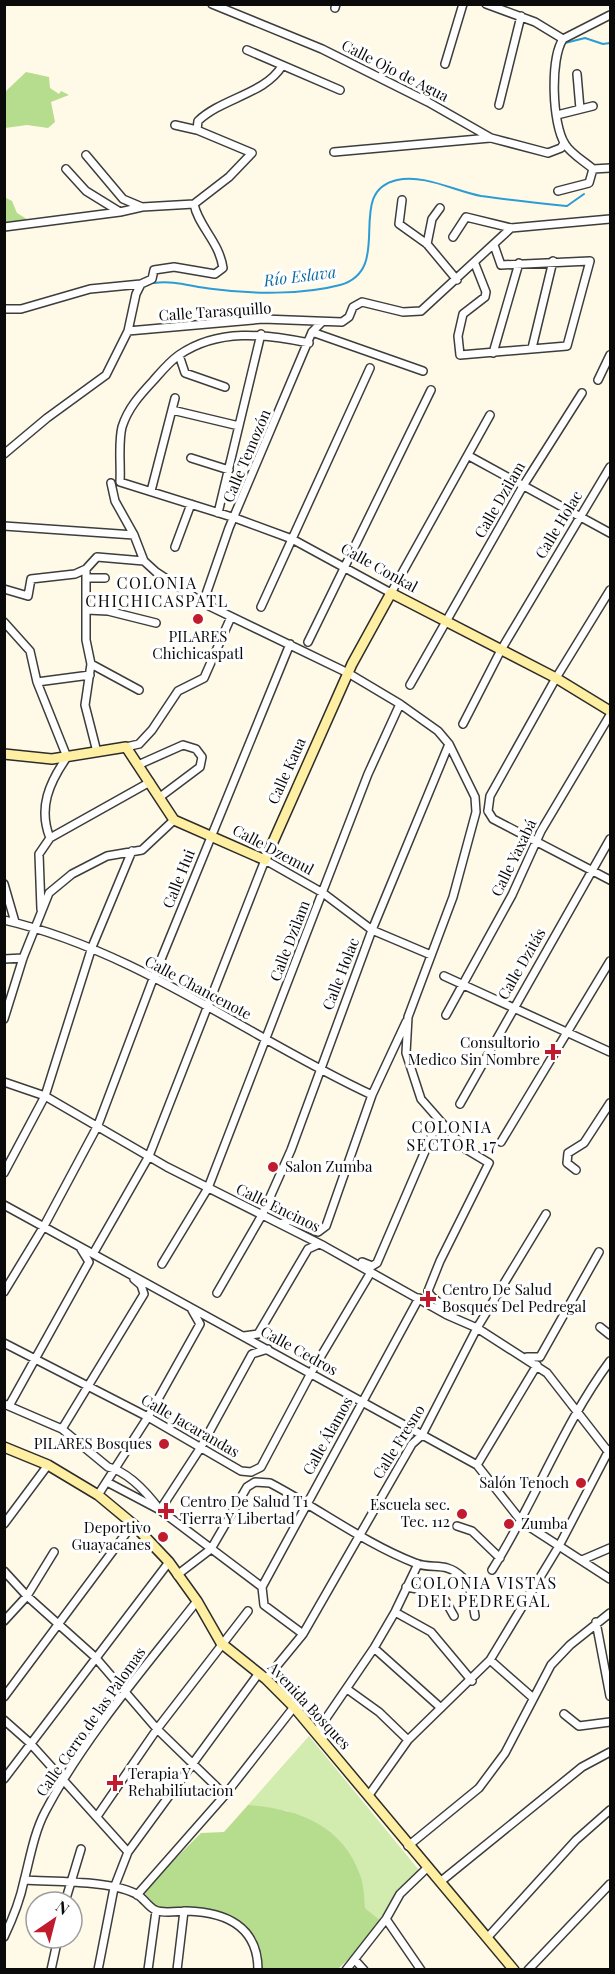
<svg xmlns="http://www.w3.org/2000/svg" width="615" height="1974" font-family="'Playfair Display',serif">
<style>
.green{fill:#d2ebaf}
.forest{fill:#b6dd8d}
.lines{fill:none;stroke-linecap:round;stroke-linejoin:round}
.stream{stroke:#2b9cd5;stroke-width:2}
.street-casing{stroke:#3d3d3d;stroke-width:10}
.secondary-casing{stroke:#2c2c2c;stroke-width:12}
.street{stroke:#fff;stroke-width:7}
.secondary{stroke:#ffefa2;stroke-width:9}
.poi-dot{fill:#c11b2d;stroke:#fff;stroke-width:2}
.labels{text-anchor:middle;stroke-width:6;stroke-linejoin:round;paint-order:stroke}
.street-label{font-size:15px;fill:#0a0a0a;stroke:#fff}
.poi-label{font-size:15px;fill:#0a0a0a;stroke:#fff;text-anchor:end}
.water-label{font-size:16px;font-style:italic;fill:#0d6aa2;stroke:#fff}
.neighbourhood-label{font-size:16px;letter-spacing:1.5px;fill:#0a0a0a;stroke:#fff}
</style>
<rect width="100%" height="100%" fill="#fff9e7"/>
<path class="green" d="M 309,1736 L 423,1875 L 391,1901 L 380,1920 L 365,1908 L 288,1811 L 248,1805 Z"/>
<path class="forest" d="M 26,72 L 49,77 L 50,88 L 59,94 L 61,91 L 69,95 L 51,102 L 55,122 L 48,128 L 27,125 L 5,128 L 5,92 Z
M 4,197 L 12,201 L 17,213 L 30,221 L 5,226 Z
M 248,1805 C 297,1809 342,1824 360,1875 C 364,1885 364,1897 365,1908 L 380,1920 L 360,1948 L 338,1969 L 259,1969 L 249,1932 L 215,1911 L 158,1909 L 143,1891 L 201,1833 L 224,1832 Z"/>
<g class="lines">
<path class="stream" d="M 565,43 L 585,38 L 603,44 L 610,43
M 154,283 C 175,280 192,287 213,289 C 250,294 303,295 340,285 C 396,269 343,192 397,180 C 425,174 454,191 481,196 C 510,200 539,203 567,206 L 584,194"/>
<g class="street-casing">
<path id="street" d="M 212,4 L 322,49 L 428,102 L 491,138 L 548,153 L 561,148 L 564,143
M 486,4 L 535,22 L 563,39
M 335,8 L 336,4
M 247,50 L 340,90
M 445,64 L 463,4
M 577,74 L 580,109
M 499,105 L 521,16
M 557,115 L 593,106
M 197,130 L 198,121 C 222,98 265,94 282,66
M 334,152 L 490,138
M 86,155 L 123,199 L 142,207 L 194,204
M 66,169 L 86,191 L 120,212 L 142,207
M 593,169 C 584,161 571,154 565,144 C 552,124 550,59 563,39 L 610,15
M 593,169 L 610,168
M 558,191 L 589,183 L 593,169
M 402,200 L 399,224 L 427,244 L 457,280
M 4,227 L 120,212
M 453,237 L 466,217 L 511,228 L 610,219
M 427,244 L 432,219 L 440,208
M 475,264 L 486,292 L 485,297 L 463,314 L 458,336 L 460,355 L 567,346 L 590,261 L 501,265 L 494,245
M 4,309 L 21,309 L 90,289 L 141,284
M 128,331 L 263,319 L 342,322 L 349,317 L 353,307 L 362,302 L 403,312 L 421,311 L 511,228
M 312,332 L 423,371
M 309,343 C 265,334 218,328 179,355 C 169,362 161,372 153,381 C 140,395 128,408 122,427 C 118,443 121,465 120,482 L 235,518 L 292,539 L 391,593 L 490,415
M 532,348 L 553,261
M 493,353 L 519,263
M 179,355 L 185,373 L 225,387
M 598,380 L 610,355
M 172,410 L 239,426
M 4,454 L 47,418 L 106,375 L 128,331 L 136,294 L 141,284 L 152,279 L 154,270 L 174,267 L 215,274 L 223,268 C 219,241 198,226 194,204 L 229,177 L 252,153 L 197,130 L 175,125
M 469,456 L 610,533
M 191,458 L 229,470
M 111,483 L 115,501 L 134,535 L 144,561 L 156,572 L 203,603 L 348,673 L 400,704 L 438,731 L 449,744 L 475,797 L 476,812 L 453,897 L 408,1017 L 406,1053 L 421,1099 L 464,1148 L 489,1163 L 440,1261 L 428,1291 C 432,1302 447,1303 447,1315
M 151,491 L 175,398
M 218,513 L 261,334
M 4,526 L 134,535
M 175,547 L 191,504
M 86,569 L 86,640 L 91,664 L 85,705 L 97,752
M 87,578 L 105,578
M 4,589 L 28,596 L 31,579 L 75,574 L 86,569 L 97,557 L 144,561
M 203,603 L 229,528 L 312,332 L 321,323
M 261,607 L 370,368
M 87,610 L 108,611 L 156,623
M 4,622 L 30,651 L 37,682 L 67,757 C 49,783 38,808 50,838
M 308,642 L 431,390
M 91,664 L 139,690
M 37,682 L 90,675
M 410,685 L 523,486 L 582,393
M 463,724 L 501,650 L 610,467
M 126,747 L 139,744 L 152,730 L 178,691 L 204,678 L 231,617
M 138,765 L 183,745 L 196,749 L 202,757 L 200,767 L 160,797
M 488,811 L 490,796 L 556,678 L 610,590
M 488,811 L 493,819 L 610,880
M 4,884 L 15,922
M 41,909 L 39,854 L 50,838 L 150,782
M 4,920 C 138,951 249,1038 372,1095
M 4,959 L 23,958
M 444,976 L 610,1052
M 446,1015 L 512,895 L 541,831 L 610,715
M 4,1019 L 23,958 L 49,893 L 72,874 L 107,856 L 142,850 L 174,820
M 4,1082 L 45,1096 L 167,1167 L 324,1246 L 447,1315 L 477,1328 L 547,1373 L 610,1454
M 460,1104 L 610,839
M 501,1142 L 610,961
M 576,1170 L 567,1163 L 568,1153 L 584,1143 L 610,1103
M 4,1173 L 45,1096 L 92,947 L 132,851
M 4,1205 L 477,1465 L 522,1522 L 610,1579
M 281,1224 L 289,1220 L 318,1232 L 326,1226 L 372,1095 L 406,1022
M 93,1254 L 149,1156 L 265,860 L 323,893 L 372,930 L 431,955
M 362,1262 L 372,1266 L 377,1263 L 438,1121
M 162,1264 L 208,1188 L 368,774 L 400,704
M 4,1292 L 44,1226 L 98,1125 L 153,979 L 290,644
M 217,1293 L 262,1215 L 291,1150 L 372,930 L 449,744
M 600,1327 L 610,1335
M 244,1336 L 258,1334 L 308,1249 L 319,1244
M 4,1343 L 148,1417 L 241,1471 L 251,1472 L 261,1467 L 311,1373 L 371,1272
M 527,1357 L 540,1357 L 599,1252
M 4,1404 L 62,1429 L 108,1467 C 129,1472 148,1494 160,1510
M 9,1406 L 89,1262 L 81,1249
M 62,1429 L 144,1294 L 141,1285 L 134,1279
M 477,1465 L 537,1365
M 107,1482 L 160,1510 L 262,1587 L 264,1605 L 303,1634
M 98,1495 L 148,1417 L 200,1324 L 192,1310
M 160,1510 L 201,1447 L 252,1354 L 268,1349
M 4,1524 L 48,1465
M 457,1526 L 472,1531 L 500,1558
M 582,1560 L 610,1548
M 492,1570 C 535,1502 562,1426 610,1361
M 4,1571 L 27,1596 L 95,1657 L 157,1729 L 225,1795
M 177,1575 L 211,1549 L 247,1487 L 255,1482 L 270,1483 C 318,1508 364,1543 415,1563 C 432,1570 446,1561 462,1577 C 471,1585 473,1604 475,1616
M 262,1587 L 419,1298
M 406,1587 L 441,1593 L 454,1616
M 395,1612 L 431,1632 L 472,1681
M 4,1621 L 27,1596 L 54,1552
M 596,1622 L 610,1696
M 374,1648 L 441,1708
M 490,1660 L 532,1697
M 266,1679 L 303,1634 L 412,1444 L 422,1435 L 477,1328 L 546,1214
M 347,1689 L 379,1712 L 408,1740
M 4,1697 L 133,1524
M 564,1714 L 579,1726 L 610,1722
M 4,1720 L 30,1743 L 128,1852
M 316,1733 L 374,1648 L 395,1612 L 418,1564
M 4,1779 L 169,1562
M 369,1795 L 408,1740 L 490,1660 L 559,1546 L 609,1450
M 98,1815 L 157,1729 L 248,1611
M 408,1846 L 479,1788 L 505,1753 L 551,1665 L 570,1645 L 610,1613
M 25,1880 C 55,1882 113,1880 138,1895 C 144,1899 149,1907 155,1910 C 163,1914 178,1911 187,1911 C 225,1912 258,1926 258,1970
M 440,1882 L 582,1767 L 610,1752
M 137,1895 L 225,1795 L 294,1707
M 65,1902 L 81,1849
M 386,1919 L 421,1970
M 4,1937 C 13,1918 20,1901 24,1881 C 30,1858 34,1833 45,1812 C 83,1739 146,1666 197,1601
M 487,1938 L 576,1840 L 610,1810
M 355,1960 L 364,1970
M 51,1970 L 58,1938
M 98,1970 L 114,1888 L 128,1852 L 259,1673
M 148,1970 L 156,1911
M 177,1970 L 184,1911
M 346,1970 L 386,1919 L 400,1894 L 427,1868
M 528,1970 L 610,1884"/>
</g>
<g class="secondary-casing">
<path id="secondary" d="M 4,754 L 52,759 L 126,747 L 174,820 L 265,860 L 352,664 L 391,593 L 556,678 L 610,711
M 4,1447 L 48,1465 L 98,1495 L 133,1524 L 169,1562 L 197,1601 L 221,1643 L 266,1679 L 294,1707 L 514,1970"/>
</g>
<use href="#street" class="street"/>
<use href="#secondary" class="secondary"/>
</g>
<g class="poi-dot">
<circle cx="198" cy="619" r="6"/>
<path d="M550 1043h6v6h6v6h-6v6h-6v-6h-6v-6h6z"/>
<circle cx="273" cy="1167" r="6"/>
<path d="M425 1290h6v6h6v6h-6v6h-6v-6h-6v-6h6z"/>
<circle cx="164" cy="1444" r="6"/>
<circle cx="581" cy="1483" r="6"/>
<path d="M163 1502h6v6h6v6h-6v6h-6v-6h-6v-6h6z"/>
<circle cx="462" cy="1514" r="6"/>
<circle cx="509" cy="1524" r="6"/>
<circle cx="163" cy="1537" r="6"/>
<path d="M112 1774h6v6h6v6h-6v6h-6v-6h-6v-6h6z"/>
</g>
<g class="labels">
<g class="street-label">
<text transform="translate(395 71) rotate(27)" y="5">Calle Ojo de Agua</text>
<text transform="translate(215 312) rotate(-4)" y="5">Calle Tarasquillo</text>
<text transform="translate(247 456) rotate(-67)" y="5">Calle Temozón</text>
<text transform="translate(500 500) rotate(-60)" y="5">Calle Dzilam</text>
<text transform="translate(559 525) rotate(-59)" y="5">Calle Holac</text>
<text transform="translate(379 568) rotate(29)" y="5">Calle Conkal</text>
<text transform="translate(287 771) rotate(-66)" y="5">Calle Kaua</text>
<text transform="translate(273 850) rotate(28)" y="5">Calle Dzemul</text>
<text transform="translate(514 858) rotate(-64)" y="5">Calle Yaxabá</text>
<text transform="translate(179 879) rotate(-68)" y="5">Calle Hui</text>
<text transform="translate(290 941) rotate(-69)" y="5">Calle Dzilam</text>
<text transform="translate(522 964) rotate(-60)" y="5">Calle Dzitás</text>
<text transform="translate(341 974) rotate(-69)" y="5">Calle Holac</text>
<text transform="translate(198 988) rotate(28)" y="5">Calle Chancenote</text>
<text transform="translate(278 1208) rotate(26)" y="5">Calle Encinos</text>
<text transform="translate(299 1351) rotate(29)" y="5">Calle Cedros</text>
<text transform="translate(190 1426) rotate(30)" y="5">Calle Jacarandas</text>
<text transform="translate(328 1436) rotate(-61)" y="5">Calle Álamos</text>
<text transform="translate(399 1442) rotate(-58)" y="5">Calle Fresno</text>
<text transform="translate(309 1706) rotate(47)" y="5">Avenida Bosques</text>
<text transform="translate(91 1722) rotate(-55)" y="5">Calle Cerro de las Palomas</text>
</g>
<g class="poi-label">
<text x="198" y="642" text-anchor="middle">PILARES<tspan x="198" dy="17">Chichicaspatl</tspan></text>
<text x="540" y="1048">Consultorio<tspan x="540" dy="17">Medico Sin Nombre</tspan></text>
<text x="285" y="1172" text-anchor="start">Salon Zumba</text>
<text x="442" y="1295" text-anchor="start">Centro De Salud<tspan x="442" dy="17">Bosques Del Pedregal</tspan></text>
<text x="152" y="1449">PILARES Bosques</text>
<text x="569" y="1488">Salón Tenoch</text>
<text x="180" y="1507" text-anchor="start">Centro De Salud T1<tspan x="180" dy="17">Tierra Y Libertad</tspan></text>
<text x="450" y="1510">Escuela sec.<tspan x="450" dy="17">Tec. 112</tspan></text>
<text x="521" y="1529" text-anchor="start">Zumba</text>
<text x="151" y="1533">Deportivo<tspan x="151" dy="17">Guayacanes</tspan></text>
<text x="128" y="1779" text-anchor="start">Terapia Y<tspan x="128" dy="17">Rehabiliutacion</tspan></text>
</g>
<g class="water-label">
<text transform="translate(300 276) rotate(-7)" y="6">Río Eslava</text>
</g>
<g class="neighbourhood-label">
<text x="157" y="589">COLONIA<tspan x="157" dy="18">CHICHICASPATL</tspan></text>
<text x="452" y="1133">COLONIA<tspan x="452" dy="18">SECTOR 17</tspan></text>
<text x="484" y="1589">COLONIA VISTAS<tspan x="484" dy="18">DEL PEDREGAL</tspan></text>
</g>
</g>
<rect width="615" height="1974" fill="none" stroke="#0a0a0a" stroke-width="12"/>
<g transform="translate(54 1920) rotate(35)"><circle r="28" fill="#ffffff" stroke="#9d9d9d" stroke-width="1.5"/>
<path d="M0-4.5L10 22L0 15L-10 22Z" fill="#c11b2d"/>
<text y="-9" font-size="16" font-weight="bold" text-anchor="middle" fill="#0a0a0a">N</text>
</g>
</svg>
